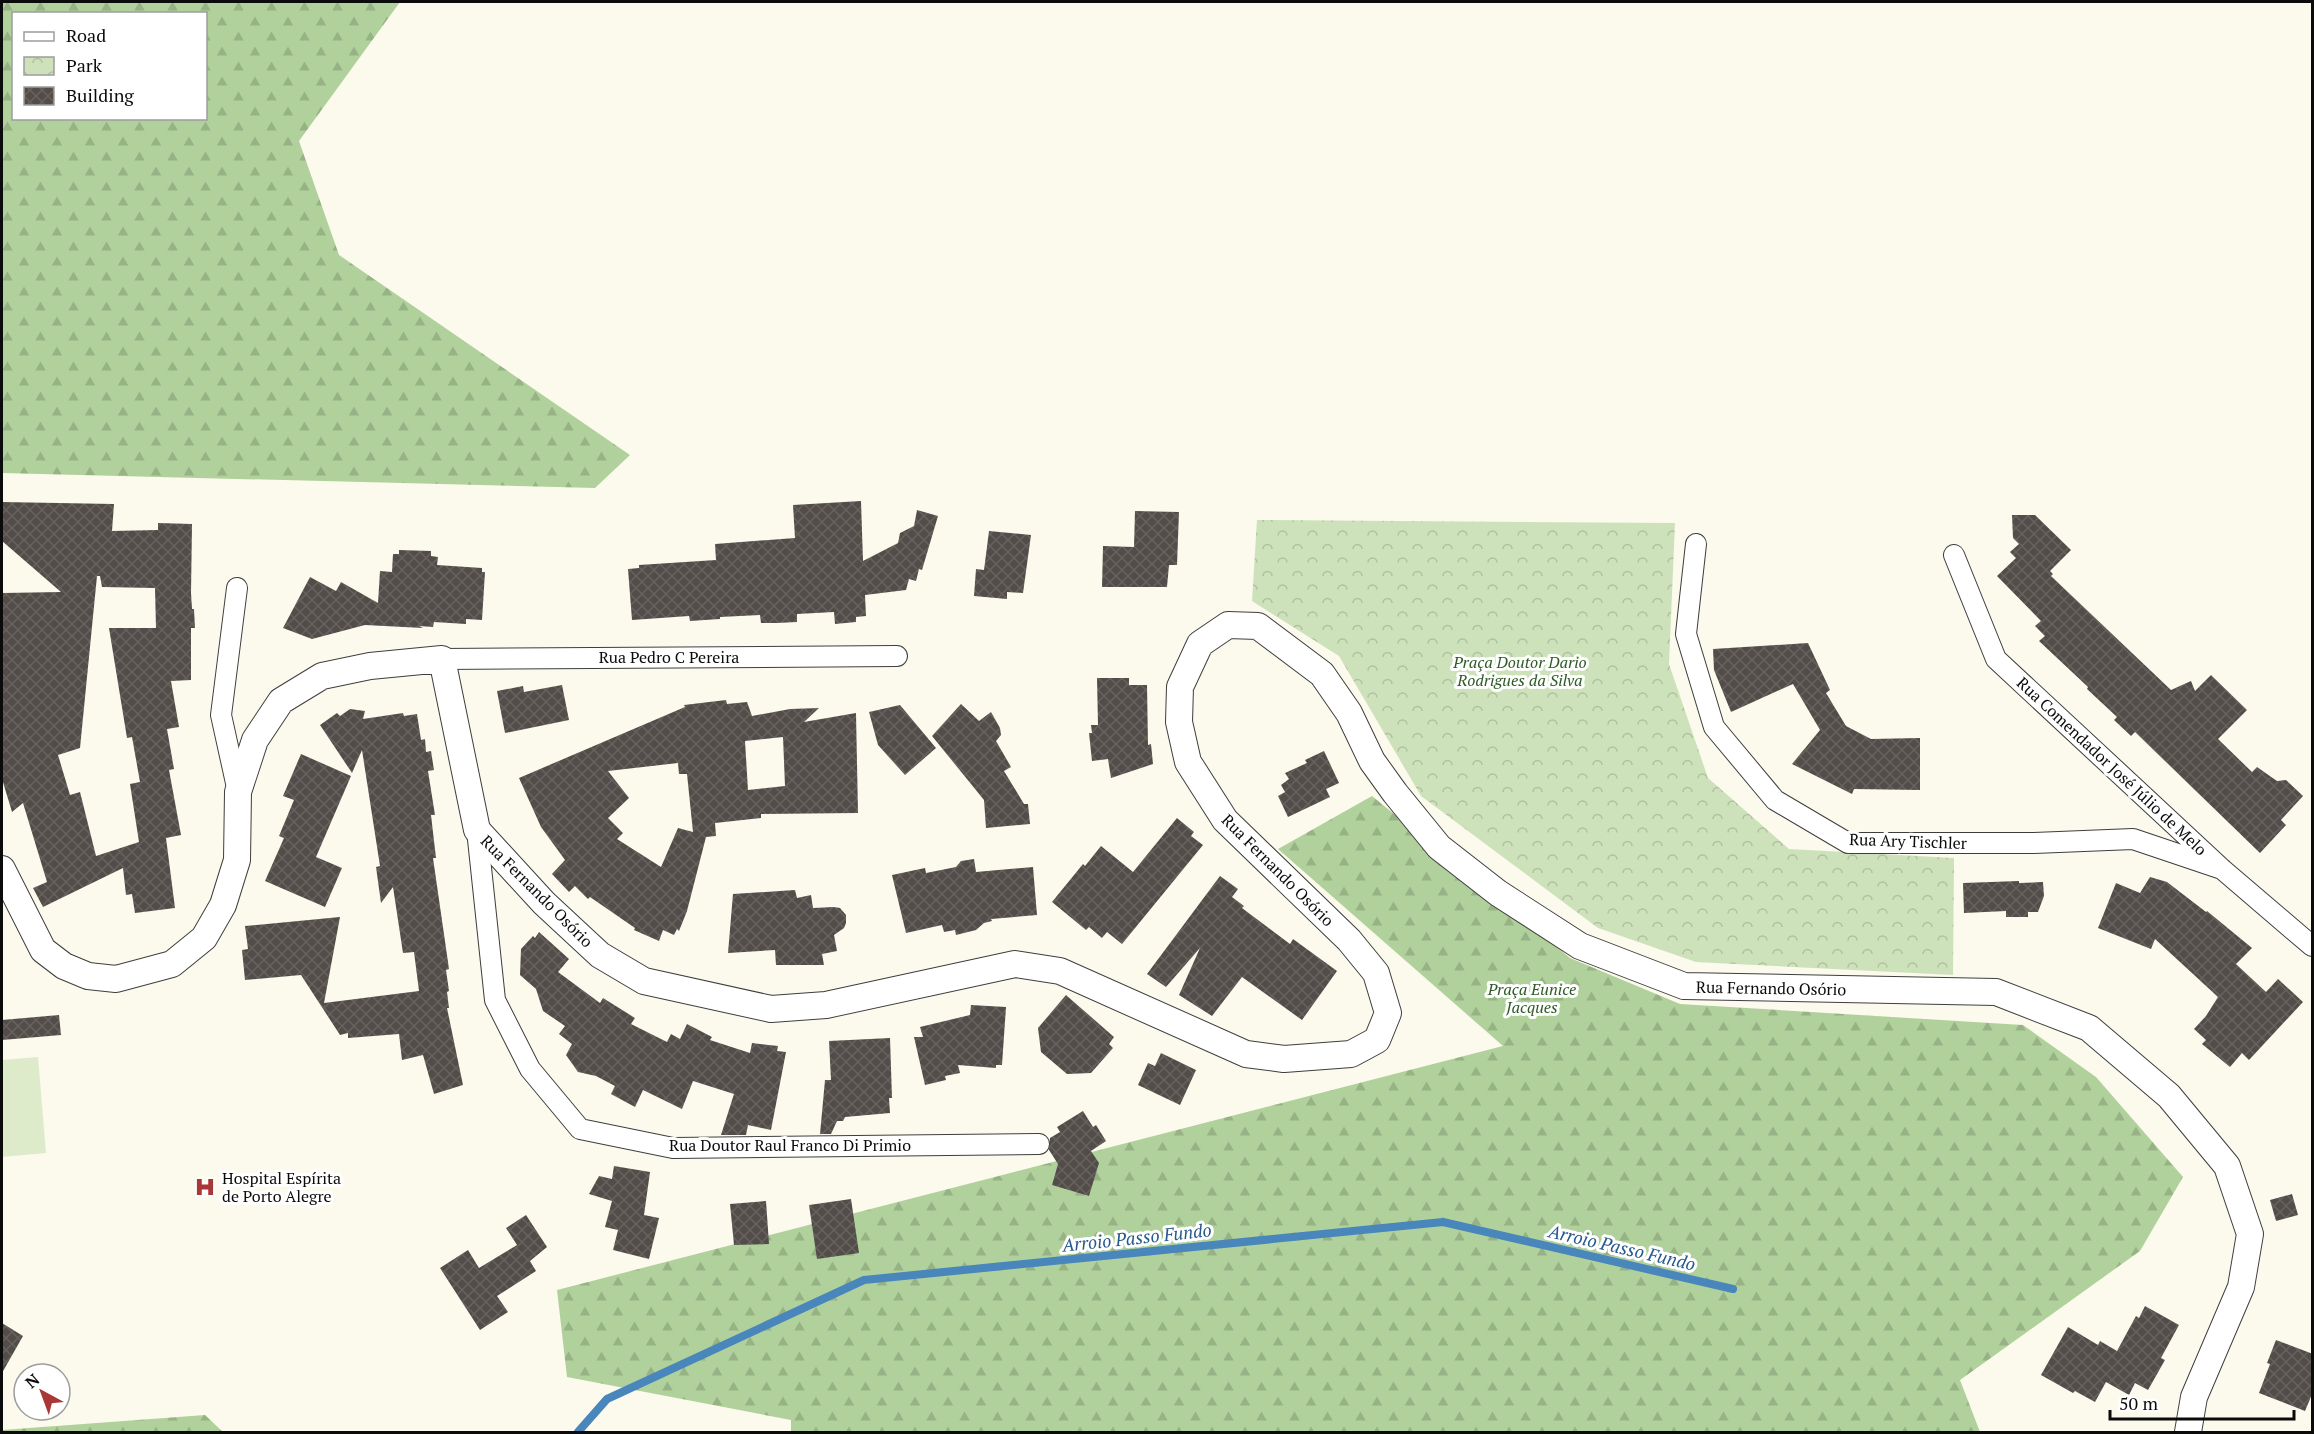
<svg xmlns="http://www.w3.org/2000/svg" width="2314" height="1434" font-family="'PT Serif',serif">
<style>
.forest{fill:url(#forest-firs);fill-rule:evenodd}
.park{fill:url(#park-crowns)}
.pitch{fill:#deebcb}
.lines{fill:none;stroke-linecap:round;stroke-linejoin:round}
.stream{stroke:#4886bb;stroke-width:8}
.building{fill:url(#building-cross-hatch);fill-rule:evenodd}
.minor-casing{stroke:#3e3e3e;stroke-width:22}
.tertiary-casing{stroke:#3e3e3e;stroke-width:28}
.minor{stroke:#fff;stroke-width:20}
.tertiary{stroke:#fff;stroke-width:26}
.labels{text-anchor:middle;stroke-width:6;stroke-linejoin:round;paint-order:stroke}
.street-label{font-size:16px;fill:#0b0b0b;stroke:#fff}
.park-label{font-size:16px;font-style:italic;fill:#2d5a25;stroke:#fff}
.poi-label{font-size:16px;fill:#0b0b0b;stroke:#fff;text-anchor:start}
.water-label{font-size:18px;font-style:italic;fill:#26598c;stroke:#fff}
</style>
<defs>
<pattern id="forest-firs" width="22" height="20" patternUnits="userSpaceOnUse" patternTransform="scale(1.5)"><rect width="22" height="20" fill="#b1d19c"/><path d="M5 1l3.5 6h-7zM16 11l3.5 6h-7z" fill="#97b285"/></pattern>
<pattern id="park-crowns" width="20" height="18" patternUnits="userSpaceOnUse" patternTransform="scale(1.5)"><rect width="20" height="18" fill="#cde2bb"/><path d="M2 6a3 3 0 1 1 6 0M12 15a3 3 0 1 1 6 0" fill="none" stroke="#afc19f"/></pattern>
<pattern id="building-cross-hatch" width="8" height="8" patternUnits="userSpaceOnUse" patternTransform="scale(1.5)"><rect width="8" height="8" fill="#534d49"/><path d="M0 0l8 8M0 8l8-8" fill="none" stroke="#67625f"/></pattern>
</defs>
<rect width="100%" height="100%" fill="#fcfaec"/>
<path class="forest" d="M 2,2 L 400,2 L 299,141 L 339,255 L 630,455 L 595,488 L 2,473 ZM 14,14 L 206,14 L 206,118 L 14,118 Z
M 1372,796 L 1570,958 L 1680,1004 L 2023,1025 L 2096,1077 L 2183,1177 L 2140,1251 L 1960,1380 L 1980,1432 L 791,1432 L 791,1420 L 567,1377 L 557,1290 L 1503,1046 L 1278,849 Z
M 205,1415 L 223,1432 L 2,1432 L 2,1430 Z"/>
<path class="park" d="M 1257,520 L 1675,523 L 1669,664 L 1708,778 L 1789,849 L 1954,858 L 1953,975 L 1696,962 L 1598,928 L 1421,796 L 1339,656 L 1252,601 Z"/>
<path class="pitch" d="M 38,1057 L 46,1153 L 2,1157 L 2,1060 Z"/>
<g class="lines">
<path class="stream" d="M 578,1432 L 607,1399 L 864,1280 L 1443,1222 L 1733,1289"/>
</g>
<path class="building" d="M 861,501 L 863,561 L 898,543 L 900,533 L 914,526 L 917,510 L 938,516 L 922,570 L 919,569 L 916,581 L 909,579 L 906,590 L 865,595 L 866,616 L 856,617 L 856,622 L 835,624 L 834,612 L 797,614 L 797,622 L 777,623 L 761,623 L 760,615 L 720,617 L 720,619 L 690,621 L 689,616 L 632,620 L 628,569 L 639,568 L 639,565 L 716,560 L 715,544 L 795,538 L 793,505 Z
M 2,502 L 114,504 L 112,531 L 158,530 L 158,523 L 192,524 L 191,593 L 192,609 L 194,609 L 195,628 L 191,628 L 191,680 L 171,681 L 179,727 L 167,729 L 174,769 L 169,770 L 181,835 L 166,838 L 175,908 L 135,913 L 132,894 L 126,895 L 123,868 L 43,907 L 33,888 L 47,882 L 23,803 L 12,812 L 2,779 L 2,593 L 61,592 L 2,541 ZM 97,576 L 100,576 L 102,587 L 155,588 L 156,628 L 109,628 L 127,738 L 132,737 L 140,782 L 130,784 L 139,842 L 96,856 L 80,792 L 70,795 L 58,755 L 80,748 Z
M 1135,511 L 1179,512 L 1177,565 L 1169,565 L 1167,587 L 1102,587 L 1103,546 L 1134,547 Z
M 2012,515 L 2035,515 L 2071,550 L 2050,571 L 2053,574 L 2051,576 L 2171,690 L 2191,681 L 2195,691 L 2211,675 L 2247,710 L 2218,739 L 2252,772 L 2257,767 L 2277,781 L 2286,780 L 2303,796 L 2281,820 L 2286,825 L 2260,853 L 2135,732 L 2131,736 L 2114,720 L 2117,717 L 2087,689 L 2088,687 L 2039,641 L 2045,636 L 2035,626 L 2041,621 L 1997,576 L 2016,558 L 2010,552 L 2019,544 L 2013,538 Z
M 989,531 L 1031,535 L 1023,593 L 1007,592 L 1007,599 L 974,596 L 976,569 L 984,570 Z
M 399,550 L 431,551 L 431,556 L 438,557 L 437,565 L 482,568 L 482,572 L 485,572 L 482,620 L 466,619 L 466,624 L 434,622 L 433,627 L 419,626 L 423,628 L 365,625 L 312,639 L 283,628 L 310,577 L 336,591 L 341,582 L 378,603 L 380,571 L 392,572 L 393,554 L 399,554 Z
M 1808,643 L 1830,690 L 1826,693 L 1846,726 L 1871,739 L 1920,738 L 1920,790 L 1854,789 L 1852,794 L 1792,764 L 1820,730 L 1793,684 L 1731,712 L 1714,670 L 1713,649 Z
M 1097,678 L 1129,678 L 1129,685 L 1147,685 L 1148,745 L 1151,744 L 1153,764 L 1111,778 L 1108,759 L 1092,761 L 1089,733 L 1092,733 L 1091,725 L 1098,725 Z
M 562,685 L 569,720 L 505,733 L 497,691 L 523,686 L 524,692 Z
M 726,700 L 727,704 L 747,702 L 752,716 L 790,709 L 819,708 L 804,722 L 856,713 L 858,813 L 761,814 L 761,818 L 715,823 L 716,836 L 706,837 L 687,911 L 679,931 L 677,929 L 674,935 L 663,930 L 659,941 L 634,930 L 635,928 L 590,897 L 588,899 L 575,886 L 569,892 L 552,874 L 565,860 L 541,827 L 519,778 L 685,707 L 684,705 ZM 783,737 L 785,786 L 748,790 L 745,741 ZM 678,763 L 679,774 L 687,774 L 693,832 L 678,828 L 661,867 L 617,839 L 623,833 L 608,818 L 629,798 L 608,771 Z
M 961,704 L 979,721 L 991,712 L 1000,728 L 1001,735 L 996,741 L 1011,767 L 1004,771 L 1024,804 L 1028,804 L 1030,824 L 986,828 L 984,800 L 932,736 Z
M 900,705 L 936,748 L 905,775 L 878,745 L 869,712 Z
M 350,709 L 365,711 L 363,719 L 403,713 L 404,716 L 417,714 L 421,740 L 425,739 L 426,752 L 431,751 L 434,770 L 428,771 L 435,815 L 431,815 L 436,858 L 433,858 L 449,969 L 446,970 L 449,991 L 447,992 L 449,1008 L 447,1008 L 463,1085 L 434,1094 L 423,1055 L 402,1060 L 399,1034 L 348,1038 L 348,1033 L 340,1035 L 301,975 L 245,980 L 242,950 L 248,949 L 245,926 L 340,917 L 324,1003 L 419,991 L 414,952 L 403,953 L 393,887 L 381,903 L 376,867 L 380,866 L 362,750 L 352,773 L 320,725 L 337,713 L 340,716 Z
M 1324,751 L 1339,783 L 1326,789 L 1330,797 L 1288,817 L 1278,796 L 1285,792 L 1281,785 L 1289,779 L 1285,773 L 1307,763 L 1305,760 Z
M 301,754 L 351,776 L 316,857 L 342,868 L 325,907 L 265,881 L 284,838 L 279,836 L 294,800 L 283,796 Z
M 1177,818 L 1194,832 L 1191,836 L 1203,845 L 1122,944 L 1107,932 L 1102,938 L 1089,927 L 1086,930 L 1052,902 L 1083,864 L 1085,866 L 1101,846 L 1133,872 Z
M 974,859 L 976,872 L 1033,867 L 1037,915 L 991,919 L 992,921 L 984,923 L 976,930 L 956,935 L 955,930 L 944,932 L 942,925 L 906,933 L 892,875 L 925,868 L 926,873 L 956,867 L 961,861 Z
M 1220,876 L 1238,889 L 1232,897 L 1244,906 L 1242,908 L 1290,944 L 1293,939 L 1337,971 L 1302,1020 L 1242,977 L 1212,1016 L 1179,995 L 1200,948 L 1166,987 L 1147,974 Z
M 2150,877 L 2167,882 L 2206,912 L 2207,911 L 2252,948 L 2236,964 L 2266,992 L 2278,979 L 2303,1002 L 2249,1060 L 2242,1053 L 2230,1067 L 2202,1044 L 2206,1040 L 2194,1029 L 2206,1016 L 2218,997 L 2155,939 L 2151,949 L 2098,928 L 2116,883 L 2140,893 Z
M 2019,881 L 2019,883 L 2043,882 L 2044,896 L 2038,912 L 2028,912 L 2028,917 L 2006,917 L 2006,911 L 1964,913 L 1963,883 Z
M 795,890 L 797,898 L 811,895 L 813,908 L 834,907 L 840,908 L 846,915 L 846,923 L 844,928 L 834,935 L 837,951 L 822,954 L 824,965 L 776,965 L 775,950 L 728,953 L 733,894 Z
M 539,932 L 569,959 L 558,972 L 600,1003 L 603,998 L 635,1018 L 631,1024 L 667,1042 L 671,1034 L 680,1039 L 687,1024 L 712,1037 L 710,1040 L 750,1053 L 752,1043 L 778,1046 L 777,1051 L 786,1052 L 771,1130 L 748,1125 L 746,1135 L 721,1135 L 734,1094 L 693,1081 L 682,1109 L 643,1090 L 635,1107 L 611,1094 L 615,1086 L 596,1076 L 578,1072 L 566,1055 L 572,1044 L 559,1034 L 565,1026 L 543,1011 L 536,989 L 520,975 L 521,949 L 533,936 L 535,938 Z
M 1066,995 L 1114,1037 L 1109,1044 L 1113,1048 L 1091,1073 L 1067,1074 L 1041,1052 L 1038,1028 Z
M 971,1005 L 1006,1007 L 1002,1065 L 996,1065 L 996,1068 L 958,1065 L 960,1073 L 945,1076 L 946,1080 L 925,1085 L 914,1037 L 923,1037 L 920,1027 L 970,1015 Z
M 59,1015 L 61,1035 L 2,1040 L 2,1020 Z
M 890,1038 L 892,1098 L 889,1098 L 890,1113 L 845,1117 L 843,1121 L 837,1121 L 831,1134 L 820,1134 L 825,1080 L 831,1080 L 829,1041 Z
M 1161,1053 L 1196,1070 L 1180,1105 L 1138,1085 L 1148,1063 L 1155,1066 Z
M 1083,1111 L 1093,1127 L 1096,1125 L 1106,1141 L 1091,1151 L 1099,1163 L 1089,1196 L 1052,1185 L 1058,1164 L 1049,1150 L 1050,1138 L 1060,1132 L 1057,1127 Z
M 614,1166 L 650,1172 L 644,1215 L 659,1218 L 649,1259 L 613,1250 L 618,1230 L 605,1227 L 612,1201 L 589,1194 L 599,1176 L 612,1179 Z
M 2292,1194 L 2298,1215 L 2276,1221 L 2270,1200 Z
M 851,1199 L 859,1253 L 817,1259 L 809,1205 Z
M 766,1201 L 769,1244 L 734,1245 L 730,1204 Z
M 526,1215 L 547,1247 L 530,1261 L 536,1271 L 497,1296 L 508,1312 L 480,1330 L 440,1268 L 468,1250 L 479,1268 L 517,1245 L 506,1228 Z
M 2145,1306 L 2179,1325 L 2161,1358 L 2165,1360 L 2148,1390 L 2135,1383 L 2129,1395 L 2106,1382 L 2095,1402 L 2075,1391 L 2073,1393 L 2041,1375 L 2068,1327 L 2098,1345 L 2100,1341 L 2117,1351 L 2136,1316 L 2139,1318 Z
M 2,1323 L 23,1336 L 2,1373 Z
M 2276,1340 L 2313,1354 L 2313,1392 L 2305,1411 L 2259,1393 L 2270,1364 L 2267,1363 Z"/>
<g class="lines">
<g class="minor-casing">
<path id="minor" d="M 1696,544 L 1686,634 L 1714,727 L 1775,800 L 1848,843 L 2034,843 L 2133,839 L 2222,869
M 1954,555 L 1996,659 L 2222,869 L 2312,946
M 237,588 L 221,715 L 238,792
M 442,659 L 897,656
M 477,830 L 495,1000 L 530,1069 L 580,1129 L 673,1148 L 1039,1144"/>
</g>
<g class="tertiary-casing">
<path id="tertiary" d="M 2,869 L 43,950 L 64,966 L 88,976 L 116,979 L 172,964 L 204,938 L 223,905 L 237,860 L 238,792 L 255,740 L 281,701 L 322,676 L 370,666 L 442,659 L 477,830 L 544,903 L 600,955 L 644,981 L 771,1009 L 826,1005 L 1015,964 L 1060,971 L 1246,1054 L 1284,1059 L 1351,1054 L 1377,1040 L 1388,1013 L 1376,973 L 1349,940 L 1225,820 L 1188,762 L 1179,722 L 1180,687 L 1200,644 L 1228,625 L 1258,626 L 1322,674 L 1349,713 L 1372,761 L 1395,793 L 1439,847 L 1498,893 L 1580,946 L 1684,986 L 1996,992 L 2089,1028 L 2169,1096 L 2227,1166 L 2250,1234 L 2241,1287 L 2194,1397 L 2188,1432"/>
</g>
<use href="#minor" class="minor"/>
<use href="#tertiary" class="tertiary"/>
</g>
<defs>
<g id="hospital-bare" transform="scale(1.62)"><path d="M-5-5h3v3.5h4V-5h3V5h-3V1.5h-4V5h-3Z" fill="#a93736" stroke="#fff" stroke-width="2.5" paint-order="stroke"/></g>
</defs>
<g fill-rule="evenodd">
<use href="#hospital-bare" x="205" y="1187"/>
</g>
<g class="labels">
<g class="street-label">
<text x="669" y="663">Rua Pedro C Pereira</text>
<text transform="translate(2112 766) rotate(43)" y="6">Rua Comendador José Júlio de Melo</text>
<text transform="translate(1908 841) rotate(2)" y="6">Rua Ary Tischler</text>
<text transform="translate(1278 870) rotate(45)" y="6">Rua Fernando Osório</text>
<text transform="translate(537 891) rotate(45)" y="6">Rua Fernando Osório</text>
<text transform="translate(1771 988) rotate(1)" y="6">Rua Fernando Osório</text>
<text x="790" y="1151">Rua Doutor Raul Franco Di Primio</text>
</g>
<g class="park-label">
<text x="1520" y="668">Praça Doutor Dario<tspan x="1520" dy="18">Rodrigues da Silva</tspan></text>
<text x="1532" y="995">Praça Eunice<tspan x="1532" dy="18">Jacques</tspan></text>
</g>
<g class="poi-label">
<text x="222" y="1184">Hospital Espírita<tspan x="222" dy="18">de Porto Alegre</tspan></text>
</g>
<g class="water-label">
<text transform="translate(1137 1238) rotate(-6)" y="6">Arroio Passo Fundo</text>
<text transform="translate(1622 1248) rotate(13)" y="6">Arroio Passo Fundo</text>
</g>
</g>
<rect width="2314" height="1434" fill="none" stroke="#0b0b0b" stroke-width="6"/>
<rect x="12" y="12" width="195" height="108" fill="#ffffff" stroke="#9d9d9d" stroke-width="1.5"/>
<rect x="24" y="32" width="30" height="9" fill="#ffffff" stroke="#9d9d9d" stroke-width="1.5"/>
<text x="66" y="42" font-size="18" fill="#0b0b0b">Road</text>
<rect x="24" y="57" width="30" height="18" fill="url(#park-crowns)" stroke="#9d9d9d" stroke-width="1.5"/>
<text x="66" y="72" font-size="18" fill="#0b0b0b">Park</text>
<rect x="24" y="87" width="30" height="18" fill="url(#building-cross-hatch)" stroke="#9d9d9d" stroke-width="1.5"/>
<text x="66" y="102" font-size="18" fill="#0b0b0b">Building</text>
<g transform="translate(42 1392) rotate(319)"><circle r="28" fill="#ffffff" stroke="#9d9d9d" stroke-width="1.5"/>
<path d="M0-4.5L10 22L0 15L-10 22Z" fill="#a93736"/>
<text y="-9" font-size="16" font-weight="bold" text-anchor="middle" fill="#0b0b0b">N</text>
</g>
<path d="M2110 1410v9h184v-9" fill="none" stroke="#0b0b0b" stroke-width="3"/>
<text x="2119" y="1410" font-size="18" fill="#0b0b0b" stroke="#ffffff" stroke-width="4.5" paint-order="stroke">50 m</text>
</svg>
